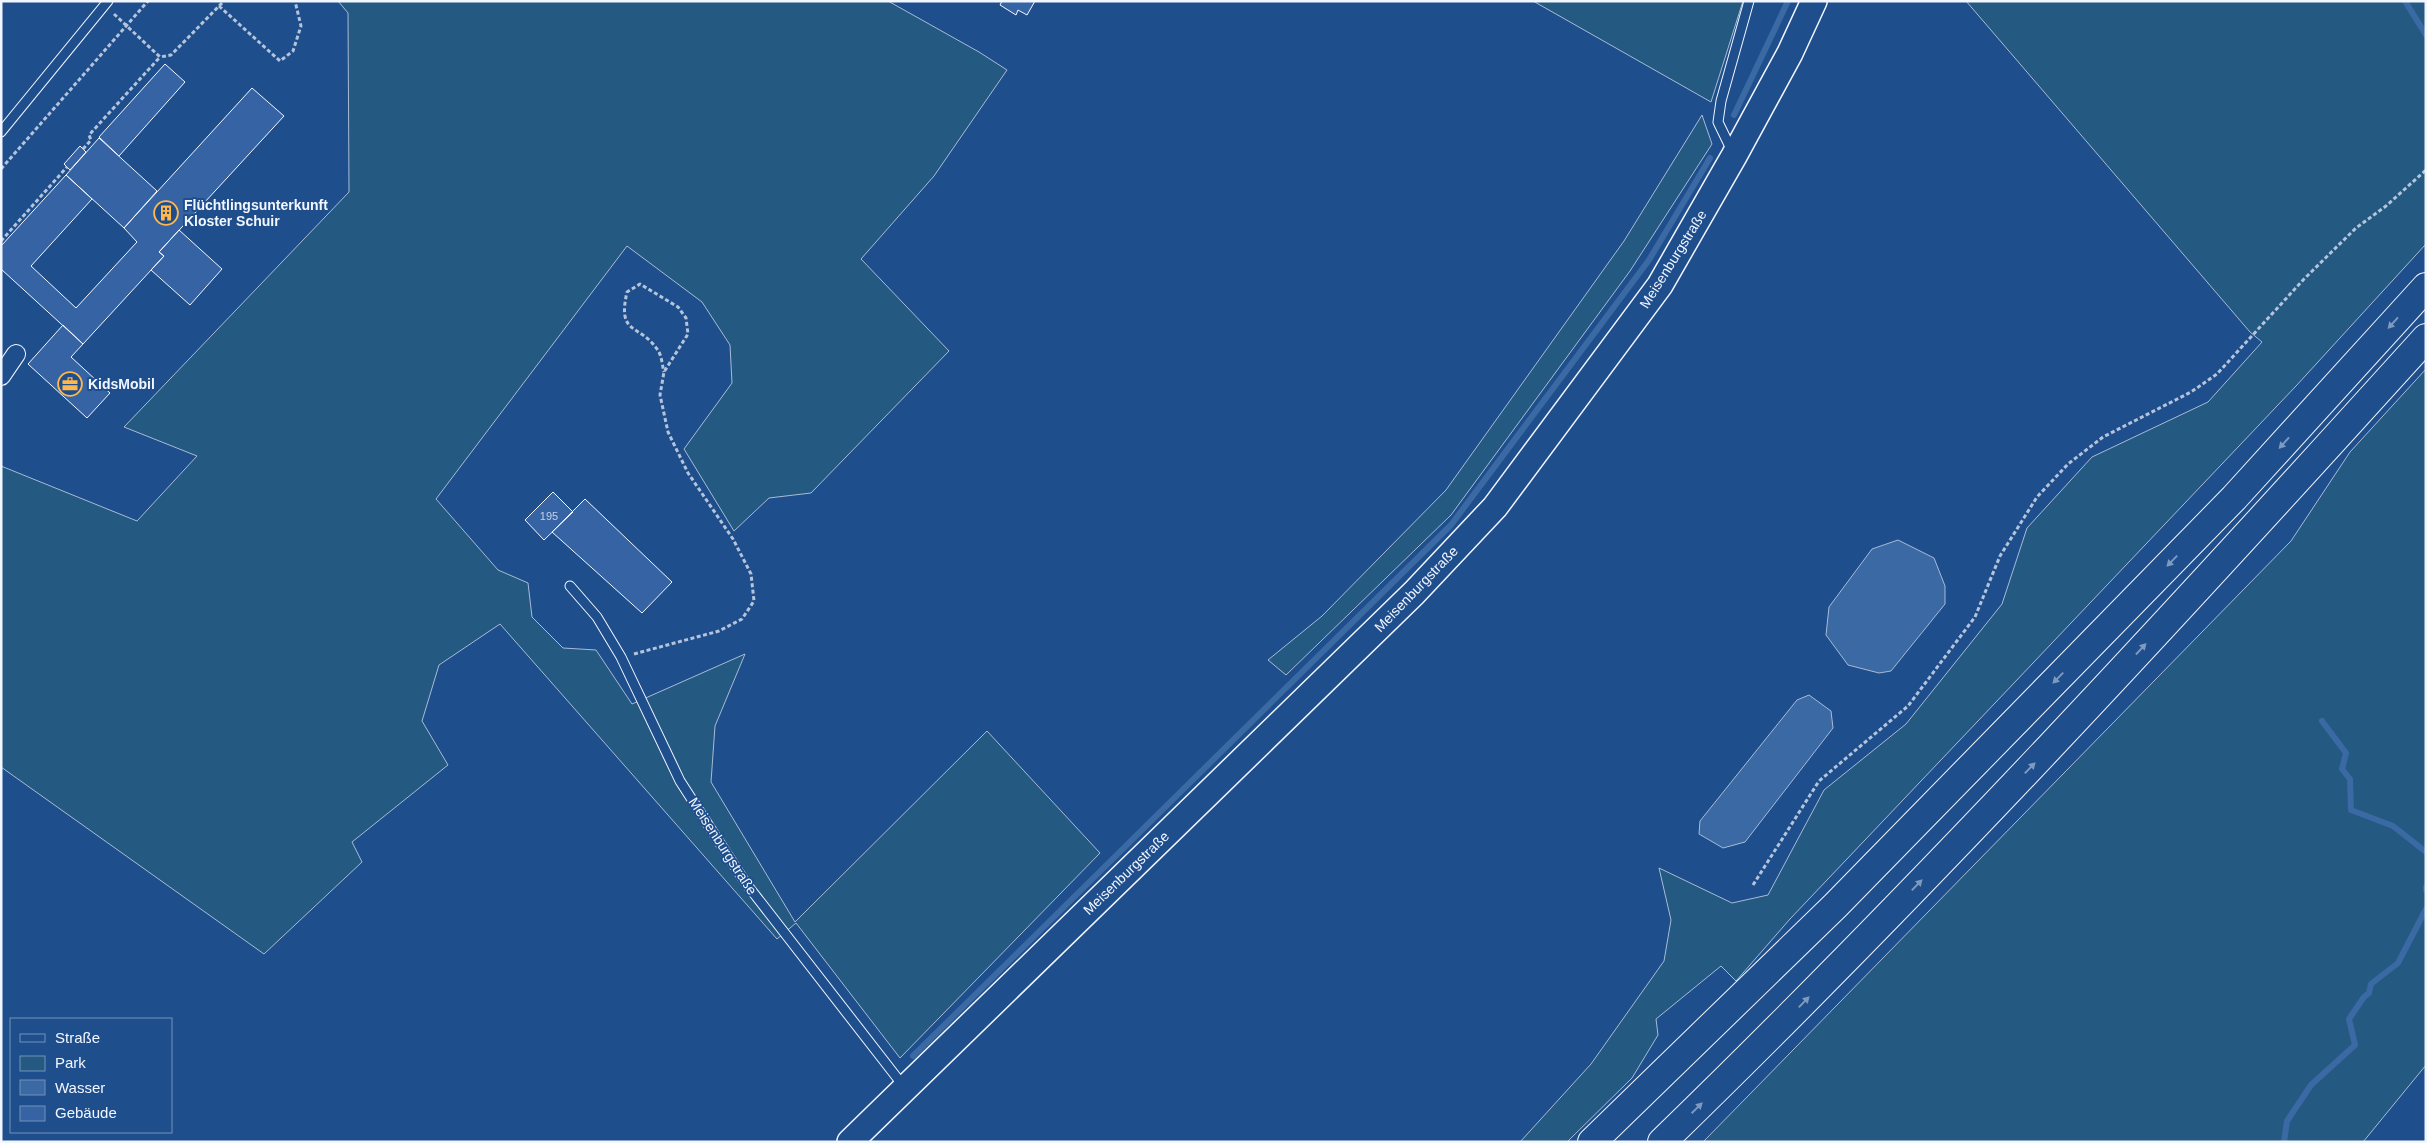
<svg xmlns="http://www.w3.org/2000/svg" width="2427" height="1143" font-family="Arial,sans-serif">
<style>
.green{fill:#245a82;stroke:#a8bbd7}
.water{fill:#3b69a3;stroke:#a8bbd7}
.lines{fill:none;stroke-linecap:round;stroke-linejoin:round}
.stream{stroke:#3b69a3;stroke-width:6}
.building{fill:#3563a3;stroke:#f2f6ff}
.service-casing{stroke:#f2f6ff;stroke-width:11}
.minor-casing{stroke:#f2f6ff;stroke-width:20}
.secondary-casing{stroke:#f2f6ff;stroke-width:28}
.motorway-casing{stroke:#f2f6ff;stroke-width:30}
.path{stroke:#b3c4dc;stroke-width:3;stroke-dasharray:4 2.5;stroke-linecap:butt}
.service{stroke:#1f4e8c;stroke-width:9}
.minor{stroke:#1f4e8c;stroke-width:18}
.secondary{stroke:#1f4e8c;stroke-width:25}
.motorway{stroke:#1f4e8c;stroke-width:28}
.oneway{fill:#7e9ac0}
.labels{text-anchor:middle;stroke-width:4;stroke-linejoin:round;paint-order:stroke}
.number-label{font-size:11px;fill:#c3d1e8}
.poi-label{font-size:14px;font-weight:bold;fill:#f2f6ff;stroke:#1f4e8c;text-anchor:start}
.street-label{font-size:14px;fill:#f2f6ff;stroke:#1f4e8c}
</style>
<rect width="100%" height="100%" fill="#1f4e8c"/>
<path class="green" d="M 338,1 L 888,1 L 979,52 L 1007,70 L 934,176 L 861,259 L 949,351 L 811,493 L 769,498 L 734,531 L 684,449 L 732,383 L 730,345 L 702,302 L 627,246 L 436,499 L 498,570 L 528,583 L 532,617 L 563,648 L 596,650 L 632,704 L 745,654 L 715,726 L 711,782 L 795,922 L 987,731 L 1100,853 L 900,1058 L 796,923 L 777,939 L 500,624 L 439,665 L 422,721 L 448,765 L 352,842 L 362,862 L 264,954 L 1,767 L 1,466 L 137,521 L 197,456 L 124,427 L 349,192 L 348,13 Z
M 1533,1 L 1743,1 L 1711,102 Z
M 1966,1 L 2426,1 L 2426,244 L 2296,386 L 1790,919 L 1736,981 L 1721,966 L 1656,1019 L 1658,1035 L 1632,1078 L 1567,1142 L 1520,1142 L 1591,1064 L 1664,961 L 1671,920 L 1659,868 L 1732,903 L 1768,895 L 1824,790 L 1906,724 L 2002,604 L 2027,528 L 2092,457 L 2208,402 L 2262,342 L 2250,332 Z
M 1702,115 L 1712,144 L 1630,271 L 1451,515 L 1286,675 L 1268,660 L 1322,616 L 1446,490 L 1624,241 Z
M 2426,369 L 2426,1065 L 2363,1142 L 1703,1142 L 2291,541 L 2350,452 Z"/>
<path class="water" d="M 1898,540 L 1934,558 L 1945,586 L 1945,604 L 1891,671 L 1879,673 L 1848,665 L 1826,635 L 1829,607 L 1872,549 Z
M 1809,695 L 1831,711 L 1833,728 L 1745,842 L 1723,848 L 1699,834 L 1700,821 L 1797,700 Z"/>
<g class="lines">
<path class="stream" d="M 2405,1 L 2426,35
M 1734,115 L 1788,1
M 2322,721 L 2346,753 L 2342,769 L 2350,779 L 2351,810 L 2393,826 L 2426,852
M 2426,887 L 2426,890
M 913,1056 L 1451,525 L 1649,260 L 1710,158
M 2284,1142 L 2287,1121 L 2311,1085 L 2355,1045 L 2349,1019 L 2364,997 L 2369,993 L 2371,984 L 2398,963 L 2426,909"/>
</g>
<path class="building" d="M 1002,1 L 1035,1 L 1027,15 L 1018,10 L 1016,15 L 1000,5 Z
M 165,64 L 185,82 L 119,156 L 99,137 Z
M 252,88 L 284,116 L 159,252 L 164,256 L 83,344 L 1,269 L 1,246 L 66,175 L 92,199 L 31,266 L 76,308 L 137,242 L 124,228 Z
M 99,138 L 157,191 L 124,228 L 66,175 Z
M 80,146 L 86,152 L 70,170 L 64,164 Z
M 179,230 L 222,269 L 190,305 L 151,270 L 164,256 L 159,252 Z
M 63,325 L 83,344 L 71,357 L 110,393 L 87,418 L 28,364 Z
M 553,492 L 573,512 L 544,540 L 525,520 Z
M 585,499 L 672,582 L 642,613 L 552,532 Z"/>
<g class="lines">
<g class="service-casing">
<path id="service" d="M 1,132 L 108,1
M 1732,151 L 1718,122 L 1721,101 L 1749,1
M 570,586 L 597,617 L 621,657 L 680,781 L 745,882 L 905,1088"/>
</g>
<g class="minor-casing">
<path id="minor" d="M 1,376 L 16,354"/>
</g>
<g class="secondary-casing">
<path id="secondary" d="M 850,1142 L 1414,593 L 1495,507 L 1660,285 L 1734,156 L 1790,53 L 1814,1"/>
</g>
<g class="motorway-casing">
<path id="motorway" d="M 1592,1142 L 1835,906 L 2234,498 L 2426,287
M 1662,1142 C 1928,884 2178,612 2426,338"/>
</g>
<path class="path" d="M 219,6 L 280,61 L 293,51 L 301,26 L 295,1
M 114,14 L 160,57 L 171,55 L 224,1
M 83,149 L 91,140 L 89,135 L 160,57
M 1,169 L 148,1
M 1,241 L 67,167
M 634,654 L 719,631 L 742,619 L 754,601 L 751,574 L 733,539 L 688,473 L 668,432 L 660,395 L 664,372 L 688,334 L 686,318 L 678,307 L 640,284 L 627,292 C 617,336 639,323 657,349 C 662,355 662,365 664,372
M 1753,885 L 1819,781 L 1908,706 L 1975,617 L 2000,556 L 2037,497 L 2068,464 L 2103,437 L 2191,392 L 2217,374 L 2304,279 L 2356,228 L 2386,206 L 2426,170"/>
<use href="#service" class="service"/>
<use href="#minor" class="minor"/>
<use href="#secondary" class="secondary"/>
<use href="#motorway" class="motorway"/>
</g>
<defs><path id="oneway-solid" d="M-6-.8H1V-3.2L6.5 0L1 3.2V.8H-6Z" transform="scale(1.25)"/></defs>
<g class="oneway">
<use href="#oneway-solid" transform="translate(2393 323) rotate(132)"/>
<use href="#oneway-solid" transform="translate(2284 443) rotate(132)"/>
<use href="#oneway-solid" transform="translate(2172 561) rotate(134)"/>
<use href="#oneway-solid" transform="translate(2141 649) rotate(-47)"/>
<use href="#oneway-solid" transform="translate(2058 678) rotate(134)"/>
<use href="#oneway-solid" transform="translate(2030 768) rotate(-46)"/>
<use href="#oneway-solid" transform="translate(1917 885) rotate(-46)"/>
<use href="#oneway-solid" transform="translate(1804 1002) rotate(-46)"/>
<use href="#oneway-solid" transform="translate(1697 1108) rotate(-44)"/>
</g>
<defs>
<g id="building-ring" transform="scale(1.25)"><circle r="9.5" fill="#1f4e8c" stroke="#ffb74d" stroke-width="1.5"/><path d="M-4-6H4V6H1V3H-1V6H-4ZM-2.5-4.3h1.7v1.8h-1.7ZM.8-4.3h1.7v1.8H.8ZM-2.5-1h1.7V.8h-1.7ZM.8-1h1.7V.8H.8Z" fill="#ffb74d"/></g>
<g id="office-ring" transform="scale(1.25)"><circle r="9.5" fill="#1f4e8c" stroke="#ffb74d" stroke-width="1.5"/><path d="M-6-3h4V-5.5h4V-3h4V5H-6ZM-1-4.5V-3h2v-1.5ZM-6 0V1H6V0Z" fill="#ffb74d"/></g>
</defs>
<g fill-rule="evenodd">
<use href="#building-ring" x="166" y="213"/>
<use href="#office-ring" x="70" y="384"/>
</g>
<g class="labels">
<g class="number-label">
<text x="549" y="520">195</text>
</g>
<g class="poi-label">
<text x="184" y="210">Flüchtlingsunterkunft<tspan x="184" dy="16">Kloster Schuir</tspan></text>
<text x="88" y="389">KidsMobil</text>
</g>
<g class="street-label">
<text transform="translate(1673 259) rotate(-58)" y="5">Meisenburgstraße</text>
<text transform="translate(1416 589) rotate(-46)" y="5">Meisenburgstraße</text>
<text transform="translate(723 846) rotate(57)" y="5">Meisenburgstraße</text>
<text transform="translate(1126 873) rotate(-44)" y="5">Meisenburgstraße</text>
</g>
</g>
<rect width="2427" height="1143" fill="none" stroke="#f2f6ff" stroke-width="5"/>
<rect x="10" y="1018" width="162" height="115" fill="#1f4e8c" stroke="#7391ba"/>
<rect x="20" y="1034" width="25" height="8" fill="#1f4e8c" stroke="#7391ba"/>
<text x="55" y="1043" font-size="15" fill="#f2f6ff">Straße</text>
<rect x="20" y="1056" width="25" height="15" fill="#245a82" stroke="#7391ba"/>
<text x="55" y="1068" font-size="15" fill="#f2f6ff">Park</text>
<rect x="20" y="1080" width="25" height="15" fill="#3b69a3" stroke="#7391ba"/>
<text x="55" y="1093" font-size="15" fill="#f2f6ff">Wasser</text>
<rect x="20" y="1106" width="25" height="15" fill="#3563a3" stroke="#7391ba"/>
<text x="55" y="1118" font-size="15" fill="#f2f6ff">Gebäude</text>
</svg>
